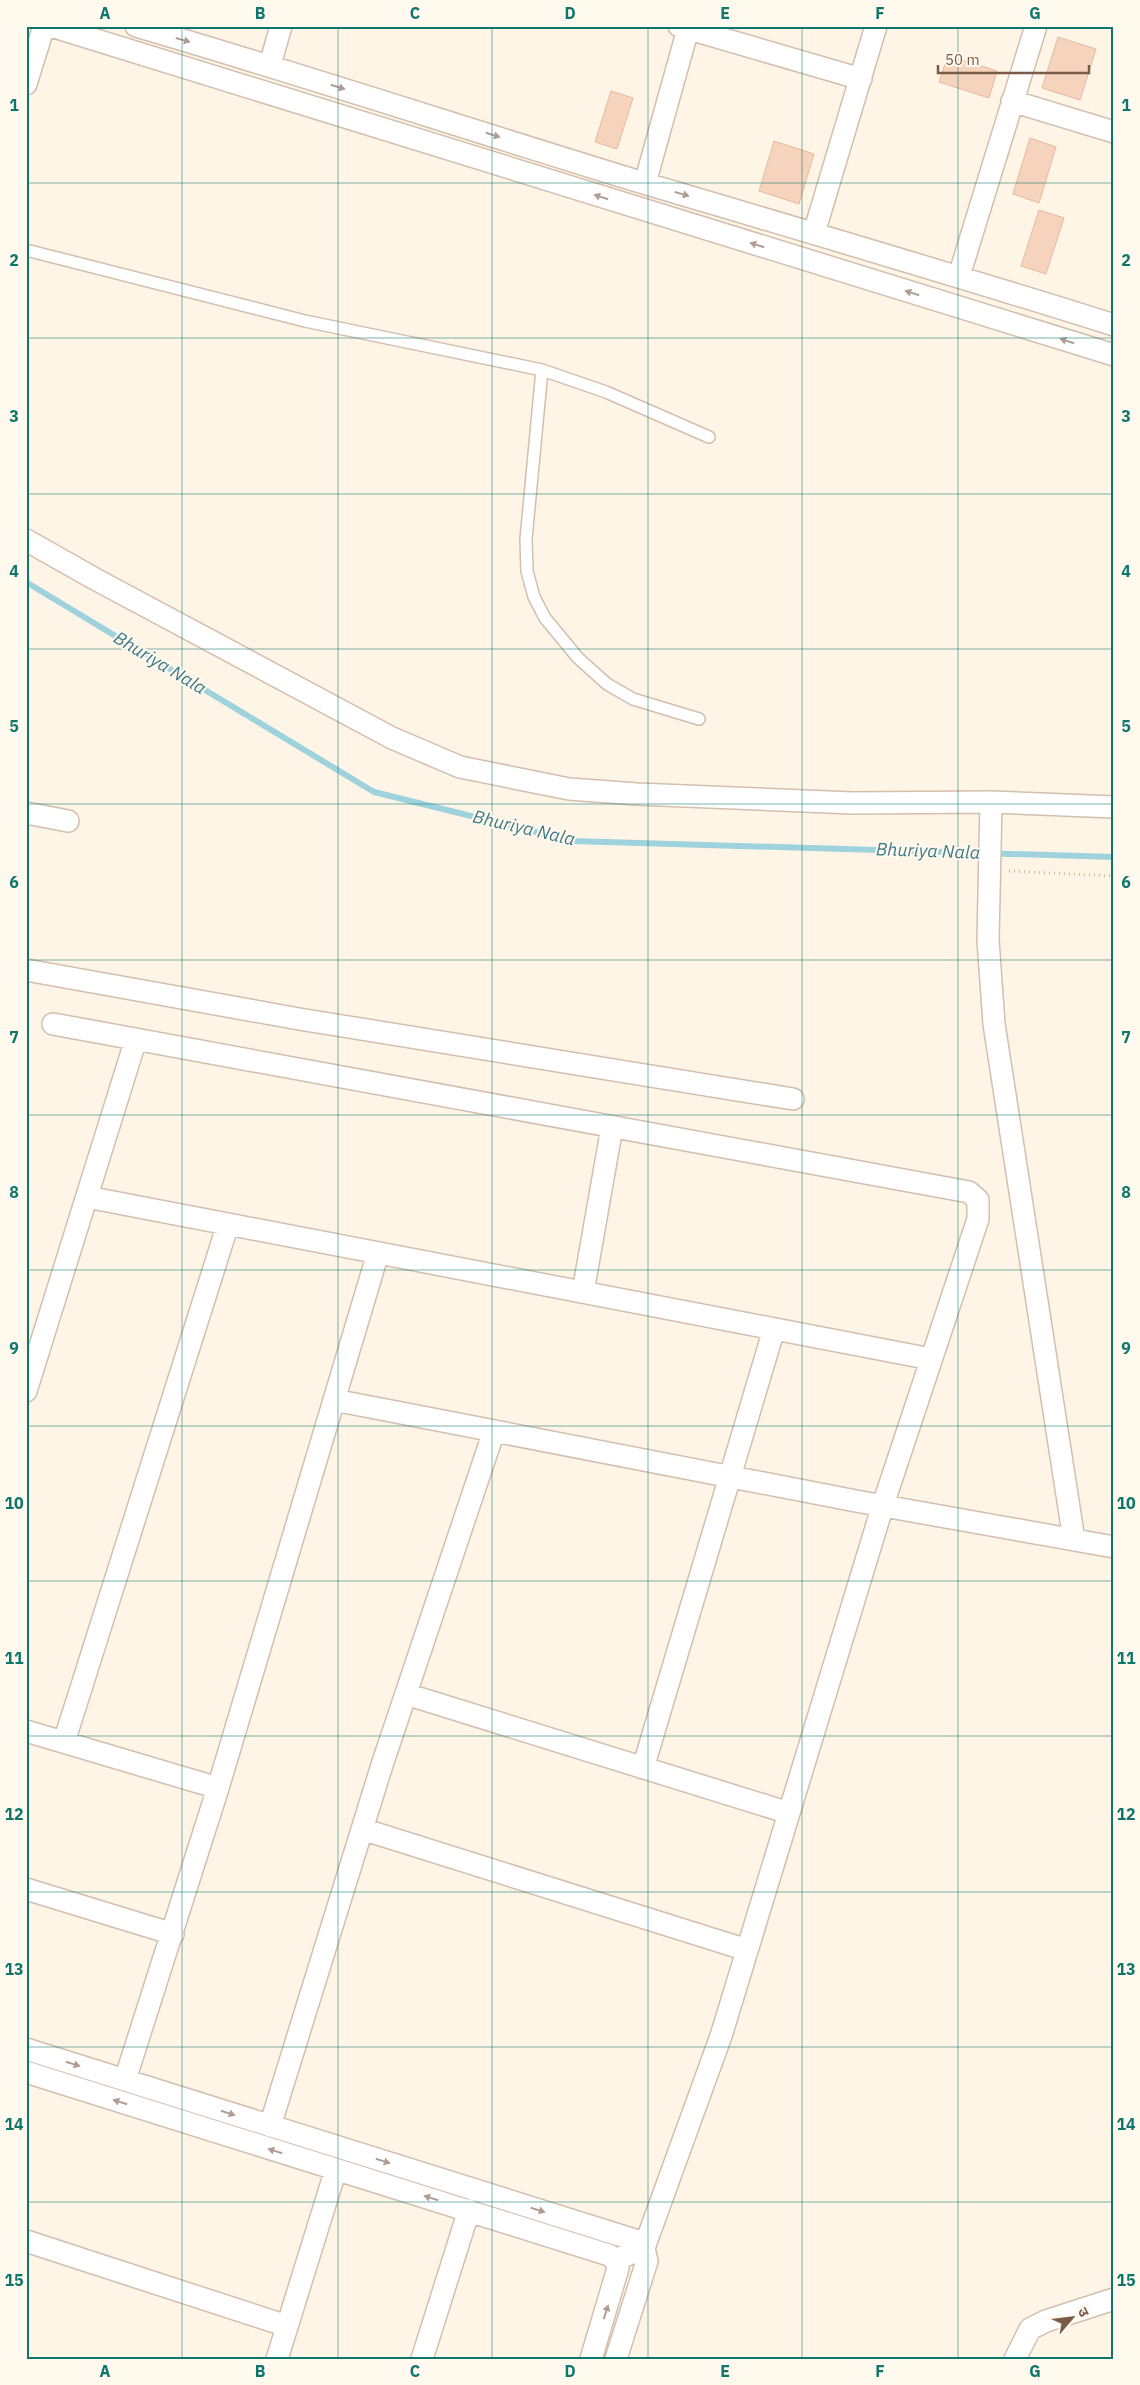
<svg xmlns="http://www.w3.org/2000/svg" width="1140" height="2385" font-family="'IBM Plex Sans','Noto Sans Devanagari',sans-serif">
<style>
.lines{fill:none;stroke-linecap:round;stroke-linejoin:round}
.stream{stroke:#9ed2dc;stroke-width:6}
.building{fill:#f5d3bc;stroke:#e9b99b}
.service-casing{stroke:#d4beae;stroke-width:14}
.minor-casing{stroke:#d4beae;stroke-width:24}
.path{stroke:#dbb69e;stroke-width:3;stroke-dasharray:1 4;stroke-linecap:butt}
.service{stroke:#fff;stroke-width:11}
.minor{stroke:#fff;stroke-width:21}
.oneway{fill:#af9c92}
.grid{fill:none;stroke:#0f766e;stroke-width:1;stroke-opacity:0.55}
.labels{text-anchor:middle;stroke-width:4;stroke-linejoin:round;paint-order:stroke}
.water-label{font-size:18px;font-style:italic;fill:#3d7b87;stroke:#fff9ee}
.neatline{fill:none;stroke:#0f766e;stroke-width:2}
.grid-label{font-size:16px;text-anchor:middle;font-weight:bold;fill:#0f766e}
</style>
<rect width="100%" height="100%" fill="#fef5e7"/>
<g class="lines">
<path class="stream" d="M 26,582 L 374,792 L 572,841 L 1114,857"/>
</g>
<path class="building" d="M 1058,37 L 1096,49 L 1080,100 L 1042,88 Z
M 948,55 L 997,71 L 989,98 L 939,82 Z
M 611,91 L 633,98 L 617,149 L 595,142 Z
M 1030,138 L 1056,147 L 1039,203 L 1013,194 Z
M 774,141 L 814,154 L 799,204 L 759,191 Z
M 1039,210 L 1064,218 L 1046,274 L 1021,266 Z"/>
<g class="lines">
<g class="service-casing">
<path id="service" d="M 26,250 L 305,321 L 542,370 L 606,392 L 709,437
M 542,370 L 526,539 L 527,571 L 534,597 L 545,618 L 578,658 L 607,684 L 633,699 L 699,719"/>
</g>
<g class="minor-casing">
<path id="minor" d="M 51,26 L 1114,355
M 136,26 C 307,76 476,132 647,184 C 802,230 959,276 1114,325
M 679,26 L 861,79
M 270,65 L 281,26
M 26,84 L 44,26
M 1012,101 L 1114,132
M 645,183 L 688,29
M 814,233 L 876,26
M 959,276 L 1036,26
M 26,540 L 95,579 L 392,738 L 460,767 L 569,789 L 637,794 L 852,803 L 991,802 L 1114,807
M 991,802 L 988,940 L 994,1024 L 1074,1540
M 26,813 L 68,821
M 26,970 L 299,1019 L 793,1099
M 53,1024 L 969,1192 L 978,1200 L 978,1219 L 883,1505 L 721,2036 L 644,2248 L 615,2260
M 87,1197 L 931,1359
M 583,1292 L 612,1127
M 26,1391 L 136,1039
M 334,1400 L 856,1501 L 1114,1547
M 406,1694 L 789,1813
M 26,1731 L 218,1788
M 64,1742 L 228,1224
M 643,1768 L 774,1329
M 362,1829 L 747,1950
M 26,1889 L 173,1934
M 26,2049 L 638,2241 L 644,2248 L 647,2261 L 616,2359
M 26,2072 L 609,2255 L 615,2260 L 618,2268 L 591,2359
M 125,2080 L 218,1788 L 378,1253
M 270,2126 L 382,1765 L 494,1431
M 26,2241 L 287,2326
M 277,2359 L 336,2169
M 422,2359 L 469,2210
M 1015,2359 L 1030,2329 L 1046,2321 L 1114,2299"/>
</g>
<path class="path" d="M 1009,871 L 1114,876"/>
<use href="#service" class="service"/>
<use href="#minor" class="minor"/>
</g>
<defs><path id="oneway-solid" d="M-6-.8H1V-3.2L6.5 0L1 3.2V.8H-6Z" transform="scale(1.25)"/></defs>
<g class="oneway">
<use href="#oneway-solid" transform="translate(183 40) rotate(16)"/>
<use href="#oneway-solid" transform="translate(338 87) rotate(17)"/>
<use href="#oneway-solid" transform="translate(493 135) rotate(17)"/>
<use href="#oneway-solid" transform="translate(682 194) rotate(16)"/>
<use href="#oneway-solid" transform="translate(601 197) rotate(-163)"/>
<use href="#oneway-solid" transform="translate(757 245) rotate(-163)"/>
<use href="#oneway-solid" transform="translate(912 293) rotate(-163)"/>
<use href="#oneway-solid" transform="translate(1067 341) rotate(-163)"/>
<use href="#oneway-solid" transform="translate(73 2064) rotate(17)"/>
<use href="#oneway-solid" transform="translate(120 2102) rotate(-162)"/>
<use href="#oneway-solid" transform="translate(228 2113) rotate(18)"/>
<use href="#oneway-solid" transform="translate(275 2151) rotate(-163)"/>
<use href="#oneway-solid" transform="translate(383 2161) rotate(17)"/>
<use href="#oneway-solid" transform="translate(431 2198) rotate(-163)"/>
<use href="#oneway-solid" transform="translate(538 2210) rotate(17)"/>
<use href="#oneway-solid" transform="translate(606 2312) rotate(-72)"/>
</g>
<path class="grid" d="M 182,26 L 182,2359M 338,26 L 338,2359M 492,26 L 492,2359M 648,26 L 648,2359M 802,26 L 802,2359M 958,26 L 958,2359M 26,183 L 1114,183M 26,338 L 1114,338M 26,494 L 1114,494M 26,649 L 1114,649M 26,804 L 1114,804M 26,960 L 1114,960M 26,1115 L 1114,1115M 26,1270 L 1114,1270M 26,1426 L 1114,1426M 26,1581 L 1114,1581M 26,1736 L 1114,1736M 26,1892 L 1114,1892M 26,2047 L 1114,2047M 26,2202 L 1114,2202"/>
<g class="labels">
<g class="water-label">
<text transform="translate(160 663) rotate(31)" y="6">Bhuriya Nala</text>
<text transform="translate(524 828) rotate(13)" y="6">Bhuriya Nala</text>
<text transform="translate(928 851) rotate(2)" y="6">Bhuriya Nala</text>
</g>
</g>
<rect width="1140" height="2385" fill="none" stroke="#fff9ee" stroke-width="55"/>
<g transform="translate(1072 2318) rotate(62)" stroke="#fff9ee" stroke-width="4" paint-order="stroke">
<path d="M0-4L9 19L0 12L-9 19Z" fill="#7a5a49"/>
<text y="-8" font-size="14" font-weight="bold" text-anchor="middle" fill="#7a5a49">उ</text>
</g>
<path d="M938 65v8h151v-8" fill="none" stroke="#7a5a49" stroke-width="2.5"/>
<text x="945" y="65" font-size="15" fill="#7a5a49" stroke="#fff9ee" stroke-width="4" paint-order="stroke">50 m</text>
<rect x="28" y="28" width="1084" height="2330" class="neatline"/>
<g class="grid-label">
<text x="105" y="19">A</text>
<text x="260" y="19">B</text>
<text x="415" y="19">C</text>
<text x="570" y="19">D</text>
<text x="725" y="19">E</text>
<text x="880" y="19">F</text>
<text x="1035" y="19">G</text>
<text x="14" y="111">1</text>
<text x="1126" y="111">1</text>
<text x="14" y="266">2</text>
<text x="1126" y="266">2</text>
<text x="14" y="422">3</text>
<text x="1126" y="422">3</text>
<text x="14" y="577">4</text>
<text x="1126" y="577">4</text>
<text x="14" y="732">5</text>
<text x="1126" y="732">5</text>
<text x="14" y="888">6</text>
<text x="1126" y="888">6</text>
<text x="14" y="1043">7</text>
<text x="1126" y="1043">7</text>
<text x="14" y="1198">8</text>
<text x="1126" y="1198">8</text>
<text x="14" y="1354">9</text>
<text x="1126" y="1354">9</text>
<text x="14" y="1509">10</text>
<text x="1126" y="1509">10</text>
<text x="14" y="1664">11</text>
<text x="1126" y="1664">11</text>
<text x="14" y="1820">12</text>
<text x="1126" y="1820">12</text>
<text x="14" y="1975">13</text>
<text x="1126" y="1975">13</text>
<text x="14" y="2130">14</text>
<text x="1126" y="2130">14</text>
<text x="14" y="2286">15</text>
<text x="1126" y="2286">15</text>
<text x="105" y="2377">A</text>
<text x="260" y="2377">B</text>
<text x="415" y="2377">C</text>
<text x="570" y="2377">D</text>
<text x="725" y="2377">E</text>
<text x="880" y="2377">F</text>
<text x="1035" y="2377">G</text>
</g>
</svg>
